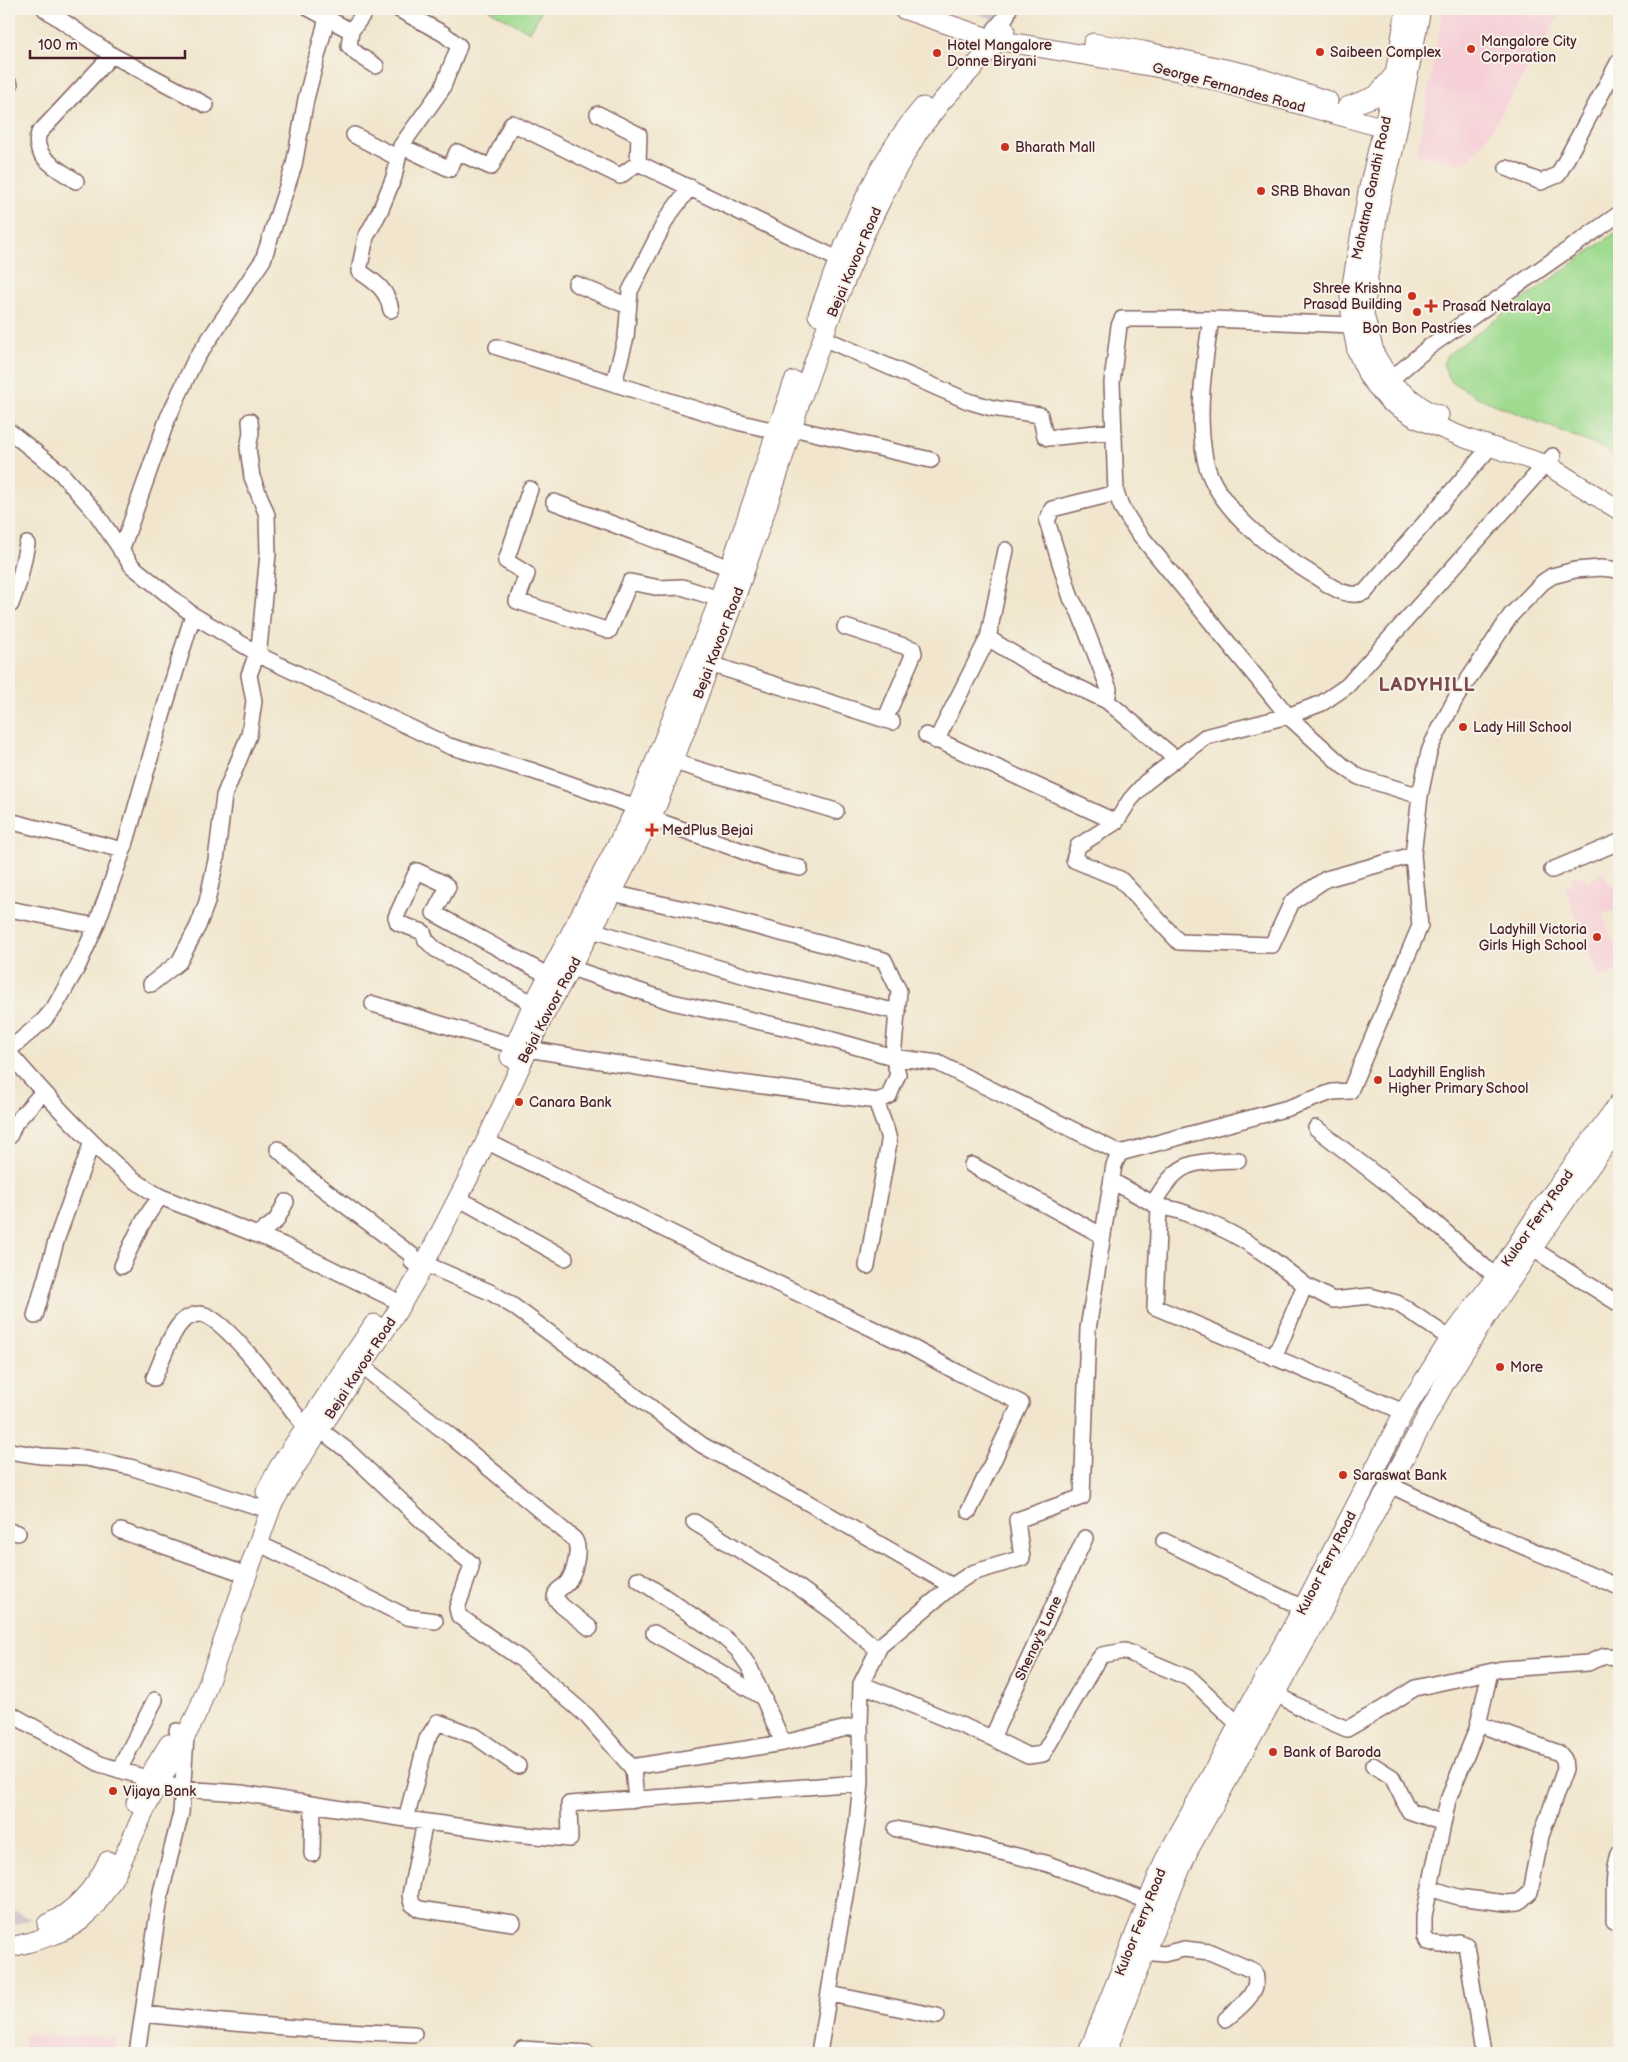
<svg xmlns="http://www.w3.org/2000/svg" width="1628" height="2062" font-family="'Balsamiq Sans',sans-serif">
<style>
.built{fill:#f6cfd7}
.industrial{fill:#d1bdc9}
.green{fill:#9edb8f;stroke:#747d5d}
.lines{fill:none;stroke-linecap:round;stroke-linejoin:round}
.minor-casing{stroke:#846564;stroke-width:18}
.major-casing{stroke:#846564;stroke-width:21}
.minor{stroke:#fff;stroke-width:15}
.major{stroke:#fff;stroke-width:19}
.poi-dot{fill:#c8321e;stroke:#f7f3e8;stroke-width:2}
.labels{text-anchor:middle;stroke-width:4;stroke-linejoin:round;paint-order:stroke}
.poi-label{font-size:14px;fill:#4a1f2b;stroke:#f7f3e8;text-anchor:start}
.street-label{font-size:14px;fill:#4a1f2b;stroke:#f7f3e8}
.district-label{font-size:19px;font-weight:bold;letter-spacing:1px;fill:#7b4a4d;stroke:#f7f3e8}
</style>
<rect width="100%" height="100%" fill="#f7f3e8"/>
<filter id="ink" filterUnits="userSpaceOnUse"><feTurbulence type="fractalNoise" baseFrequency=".02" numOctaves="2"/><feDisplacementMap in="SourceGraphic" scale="10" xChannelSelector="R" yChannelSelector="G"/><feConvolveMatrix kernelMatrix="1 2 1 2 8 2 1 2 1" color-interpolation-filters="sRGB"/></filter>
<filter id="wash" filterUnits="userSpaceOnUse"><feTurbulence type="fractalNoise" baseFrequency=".0096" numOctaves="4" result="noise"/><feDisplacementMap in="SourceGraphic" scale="20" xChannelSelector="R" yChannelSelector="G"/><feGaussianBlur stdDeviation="1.12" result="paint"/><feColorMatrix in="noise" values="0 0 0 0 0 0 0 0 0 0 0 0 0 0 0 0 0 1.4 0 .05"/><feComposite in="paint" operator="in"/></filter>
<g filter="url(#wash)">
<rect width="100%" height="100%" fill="#f1e6cd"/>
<path class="built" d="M 1443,9 L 1563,9 L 1485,141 L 1463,165 L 1417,154 Z
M 1604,871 L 1609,885 L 1619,882 L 1619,913 L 1616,910 L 1603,914 L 1619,959 L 1619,971 L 1598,978 L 1565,887 L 1573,884 L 1571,877 L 1583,876 L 1587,881 Z
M 24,2035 L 117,2037 L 114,2053 L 24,2053 Z"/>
<path class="industrial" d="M 963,9 L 1019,9 L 1014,26 Z
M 9,1909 L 32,1919 L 9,1926 Z"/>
<path class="green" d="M 488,9 L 542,9 L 530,32 Z
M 1619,230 L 1619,461 L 1605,449 L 1477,397 L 1452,382 L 1443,365 L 1447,355 Z"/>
</g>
<g filter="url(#ink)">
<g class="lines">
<g class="minor-casing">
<path id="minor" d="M 45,9 L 112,55 L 206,105
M 310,9 L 351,31
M 367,9 L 351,31 L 349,46 L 357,54 L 376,66
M 995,29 L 1007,15 L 1009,9
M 9,85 L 10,85
M 598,114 L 639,135 L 638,163 L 848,264
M 354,135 L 398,158 L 401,146 L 442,89 L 459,46 L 444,34 L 398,9
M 401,146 L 450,169 L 457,152 L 491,167 L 512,123 L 620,176 L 638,163
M 1507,168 L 1541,182 L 1558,175 L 1619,61
M 76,181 C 60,170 30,156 39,133 L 112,55
M 576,284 L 628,306
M 391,310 C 387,289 375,282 359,271 L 366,237 L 380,211 L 394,177 L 398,158
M 1211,319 C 1204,365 1196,412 1205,459 C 1214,505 1269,548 1307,571 C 1324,581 1345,601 1365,592 L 1491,446
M 1352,325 L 1211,319 L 1122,319 L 1119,326 L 1112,382 L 1116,493 L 1122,508 L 1136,530 L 1288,716 L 1343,766 L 1359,777 L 1420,796
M 823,338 L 968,401 L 992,408 L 1040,415 L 1045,436 L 1048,438 L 1114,431
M 497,347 L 737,422 L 776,431
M 1390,380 L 1429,347 L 1619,214
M 614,383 L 626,337 L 630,291 L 667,218 L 690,187
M 792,428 L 931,460
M 9,431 L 59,471 L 96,513 L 132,566 L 193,615 L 267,659 L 449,746 L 533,771 L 647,811
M 530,489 L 506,561 L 527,574 L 517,601 L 609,631 L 630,582 L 660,588 L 682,587 L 719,599
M 554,502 L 730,568
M 121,551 L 167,420 L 195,360 L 263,260 L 294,165 L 306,99 L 327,18
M 9,604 L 11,604 L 19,582 L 27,544
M 845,627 L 913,649 L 914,653 L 885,720
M 988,638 L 1035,667 L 1107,701 L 1176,759
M 710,664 L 892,722
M 1107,701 L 1109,689 L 1079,612 L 1071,598 L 1047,521 L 1052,509 L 1116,493
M 926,735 L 1116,822
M 936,741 L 988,638 L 1006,550
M 674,762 L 836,811
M 650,818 L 776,863 L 800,868
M 9,821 L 123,850
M 1413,855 L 1326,879 L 1292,902 L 1272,945 L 1179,942 L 1120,879 L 1074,860 L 1078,846 L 1116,822 L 1130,800 L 1146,782 L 1205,737 L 1288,716 L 1322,703 L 1347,686 L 1553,456
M 1552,870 L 1619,842
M 9,909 L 96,926
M 592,930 L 752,978 L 898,1012
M 571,968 L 672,1002 L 801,1031 L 893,1057 L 938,1063 L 1120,1153
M 151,984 L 179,962 L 198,926 L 207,902 L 216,860 L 224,796 L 249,735 L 254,701 L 249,675 L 259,648 L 268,554 L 267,515 L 252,477 L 248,448 L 251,433 L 250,421
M 373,1004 L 515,1046
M 534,1004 L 435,949 L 426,940 L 423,932 L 398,923 L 396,917 L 417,871 L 443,883 L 448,887 L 434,913 L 549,976
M 528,1049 L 710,1079 L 877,1101 L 889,1096 L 898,1074 L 893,1057 L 899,991 L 884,960 L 720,917 L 612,893
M 9,1050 L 43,1021 L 54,1008 L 78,966 L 96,926 L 126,842 L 165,706 L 193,615
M 9,1053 C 35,1083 61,1112 90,1140 C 112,1162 133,1182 161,1197 L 283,1245 L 391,1298
M 1316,1128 L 1416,1206 L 1496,1277
M 9,1137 L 15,1123 L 43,1092
M 486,1141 L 690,1242 L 909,1346 L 957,1372 L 1021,1403 L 969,1511
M 278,1149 L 306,1176 L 413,1256 L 412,1262
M 972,1165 L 1103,1236
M 1112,1181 L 1159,1207
M 458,1198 L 565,1258
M 1153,1204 C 1178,1160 1190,1162 1238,1160
M 257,1235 L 276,1221 L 286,1202
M 1533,1249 L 1619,1304
M 425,1264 L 492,1293 L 513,1306 L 702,1445 L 805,1501 L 952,1586
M 122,1266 C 133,1242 143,1217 161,1197
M 867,1266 L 889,1142 C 888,1128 879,1116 877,1101
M 1305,1285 L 1333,1300 L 1370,1296 L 1397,1303 L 1460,1345
M 35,1316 L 57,1238 L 92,1142
M 1274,1358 L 1305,1285 C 1269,1256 1243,1236 1200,1219 C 1186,1213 1174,1208 1159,1207 L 1155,1307 L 1404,1412
M 354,1360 L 453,1438 L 574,1539 C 581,1547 575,1571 569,1580 C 565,1588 556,1587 555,1598 L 562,1606 L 590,1628
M 154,1378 C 161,1363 171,1330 184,1320 C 190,1316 198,1312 205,1315 C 234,1327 284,1400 305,1427
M 319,1429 L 348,1451 L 436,1534 L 471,1563 L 471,1568 L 457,1608 L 459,1616 L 521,1659 L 587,1716 L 633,1769 L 636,1800
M 9,1451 L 41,1456 L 86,1458 L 130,1467 L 259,1507
M 1390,1485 L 1489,1532 L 1619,1587
M 694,1522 L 790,1581 L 836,1614 L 878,1650
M 9,1531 L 18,1533
M 121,1531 L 236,1571
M 1164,1541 L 1303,1608
M 258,1543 L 407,1617 L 435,1621
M 638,1579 L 721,1635 L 737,1649 L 750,1668 L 783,1743 L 860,1725 L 861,1684
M 654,1633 L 764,1698
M 1268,1689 L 1310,1713 L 1347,1729 L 1382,1709 L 1415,1688 L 1502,1669 L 1588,1663 L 1605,1656 L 1619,1657
M 9,1713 L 100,1764 L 182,1789 L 241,1793 L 406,1819 L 514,1834 L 570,1839 L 569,1804 L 861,1783 L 857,1823 L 819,2053
M 860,1725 L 861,1783
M 1239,1725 L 1191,1679 L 1125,1651 L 1102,1655 L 1095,1664 L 1043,1754 L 1028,1756 L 992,1738 L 861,1684 L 880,1646 L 952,1586 L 972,1573 L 1022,1558 L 1017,1520 L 1082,1497 L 1088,1329 L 1114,1165 L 1120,1153 L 1288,1108 L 1332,1092 L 1350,1091 L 1420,926 L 1413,855 L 1420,796 L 1429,752 L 1433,742 L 1456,698 L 1511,615 L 1543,582 L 1552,576 L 1575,570 L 1601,568 L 1619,570
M 992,1738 L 1085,1538
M 1373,1765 L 1392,1777 L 1409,1811 L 1443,1823
M 631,1767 L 783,1743
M 119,1770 L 155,1700
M 406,1819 L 427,1739 L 438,1722 L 475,1736 L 518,1766
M 425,1822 L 410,1895 L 412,1904 L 419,1909 L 513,1923
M 896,1829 L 958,1841 L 1048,1864 L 1147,1901
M 312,1854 L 313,1805
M 1430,1888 L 1458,1897 L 1506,1903 L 1519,1902 L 1530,1892 L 1541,1836 L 1565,1769 L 1564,1759 L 1559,1753 L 1478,1724
M 1614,1922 C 1615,1899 1612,1876 1619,1854
M 1145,1952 L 1164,1954 L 1184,1949 L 1210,1952 L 1254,1971 C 1263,1991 1239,2008 1226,2019
M 830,1994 L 937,2016
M 143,2014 C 233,2024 323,2031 414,2034
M 522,2049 L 587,2053
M 137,2053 L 161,1892 L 181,1813 L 186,1736 L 177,1731
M 1483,2053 L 1466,1945 L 1459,1942 L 1441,1945 L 1428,1942 L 1424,1936 L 1424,1916 L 1448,1800 L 1477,1729 L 1490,1672"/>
</g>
<g class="major-casing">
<path id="major" d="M 903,9 L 991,39 L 1184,72 L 1395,131
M 1406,9 L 1393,86 L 1368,192 L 1350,296 L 1352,325 L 1357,351 L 1369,377 L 1389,401 L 1416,418 L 1465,438 L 1547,465 L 1619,510
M 1421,9 L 1393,151 L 1379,205 L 1368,276 L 1364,315 L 1375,355 L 1393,385 L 1427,411 L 1439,415
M 1093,43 L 1143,51 L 1248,74 L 1328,101
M 1347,107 L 1376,96 L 1394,75
M 818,315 C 845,242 872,166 923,107
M 510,1057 L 529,1013 L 637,807 L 716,608 L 794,381
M 266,1492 L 279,1467 L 374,1324
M 136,1803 L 148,1778 L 169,1744
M 47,1924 C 74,1913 95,1888 108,1861
M 9,1948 C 32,1941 60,1936 80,1921 C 112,1896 131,1836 150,1800 C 166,1769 185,1740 199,1709 L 272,1505 L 288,1478 L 393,1318 L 418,1276 L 475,1165 L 542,1019 L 612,893 L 657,805 L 738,590 L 778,474 L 800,402 L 832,312 L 865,233 L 894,174 L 918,132 L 942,101 L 998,41 L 1005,30
M 1088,2053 L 1164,1861 L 1303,1608 L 1404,1412 L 1450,1339 L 1496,1277 L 1540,1210 L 1619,1103
M 1106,2053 L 1145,1952 L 1189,1849 L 1316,1622 L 1443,1386 C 1497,1297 1557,1211 1619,1127"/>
</g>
<use href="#minor" class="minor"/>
<use href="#major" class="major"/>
</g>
</g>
<g class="poi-dot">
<circle cx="1471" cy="49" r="5"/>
<circle cx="1320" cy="52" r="5"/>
<circle cx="937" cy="53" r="5"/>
<circle cx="1005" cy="147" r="5"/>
<circle cx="1261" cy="191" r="5"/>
<circle cx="1412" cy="296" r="5"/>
<path d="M1428.5 298.5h5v5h5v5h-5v5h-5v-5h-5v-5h5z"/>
<circle cx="1417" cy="312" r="5"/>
<circle cx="1463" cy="727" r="5"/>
<path d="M649.5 822.5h5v5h5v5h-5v5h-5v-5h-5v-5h5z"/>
<circle cx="1597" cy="937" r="5"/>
<circle cx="1378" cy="1080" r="5"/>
<circle cx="519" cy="1102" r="5"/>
<circle cx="1500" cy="1367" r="5"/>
<circle cx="1343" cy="1475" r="5"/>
<circle cx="1273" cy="1752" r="5"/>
<circle cx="113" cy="1791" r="5"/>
</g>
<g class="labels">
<g class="poi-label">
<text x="1481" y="46">Mangalore City<tspan x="1481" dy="16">Corporation</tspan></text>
<text x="947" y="50">Hotel Mangalore<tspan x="947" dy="16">Donne Biryani</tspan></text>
<text x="1330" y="57">Saibeen Complex</text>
<text x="1015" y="152">Bharath Mall</text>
<text x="1271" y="196">SRB Bhavan</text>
<text x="1402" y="293" text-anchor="end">Shree Krishna<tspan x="1402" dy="16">Prasad Building</tspan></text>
<text x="1442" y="311">Prasad Netralaya</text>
<text x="1417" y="333" text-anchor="middle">Bon Bon Pastries</text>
<text x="1473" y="732">Lady Hill School</text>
<text x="662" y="835">MedPlus Bejai</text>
<text x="1587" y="934" text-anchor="end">Ladyhill Victoria<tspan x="1587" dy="16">Girls High School</tspan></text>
<text x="1388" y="1077">Ladyhill English<tspan x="1388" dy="16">Higher Primary School</tspan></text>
<text x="529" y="1107">Canara Bank</text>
<text x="1510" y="1372">More</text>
<text x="1353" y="1480">Saraswat Bank</text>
<text x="1283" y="1757">Bank of Baroda</text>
<text x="123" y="1796">Vijaya Bank</text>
</g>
<g class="street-label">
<text transform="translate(1229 87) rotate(15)" y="5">George Fernandes Road</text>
<text transform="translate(1371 188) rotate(-78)" y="5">Mahatma Gandhi Road</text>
<text transform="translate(854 262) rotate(-67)" y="5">Bejai Kavoor Road</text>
<text transform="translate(718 643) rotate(-69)" y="5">Bejai Kavoor Road</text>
<text transform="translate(549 1010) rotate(-62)" y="5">Bejai Kavoor Road</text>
<text transform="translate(1537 1218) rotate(-55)" y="5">Kuloor Ferry Road</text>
<text transform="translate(360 1368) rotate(-57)" y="5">Bejai Kavoor Road</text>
<text transform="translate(1326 1563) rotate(-63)" y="5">Kuloor Ferry Road</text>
<text transform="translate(1038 1638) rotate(-65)" y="5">Shenoy's Lane</text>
<text transform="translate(1140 1922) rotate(-68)" y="5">Kuloor Ferry Road</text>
</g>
<g class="district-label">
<text x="1427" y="691">LADYHILL</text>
</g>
</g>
<rect width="1628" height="2062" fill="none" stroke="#f7f3e8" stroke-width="30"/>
<path d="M30 50v8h155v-8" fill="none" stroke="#4a1f2b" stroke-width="2.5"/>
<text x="38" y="50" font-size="15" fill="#4a1f2b" stroke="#f7f3e8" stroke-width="4" paint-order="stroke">100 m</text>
</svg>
